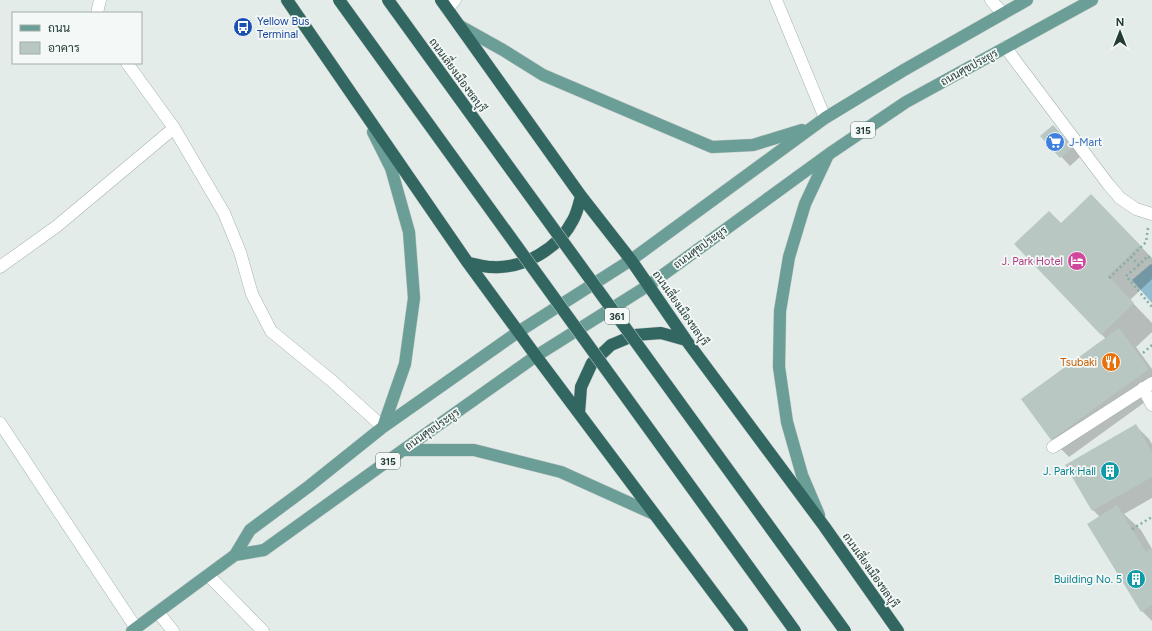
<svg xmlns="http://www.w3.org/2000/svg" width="1152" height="631" font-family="Figtree,Sarabun,sans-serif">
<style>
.water{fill:#90bdcd}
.shadow{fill:#0003}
.building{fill:#b9c7c2}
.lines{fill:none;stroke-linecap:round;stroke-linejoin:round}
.minor-casing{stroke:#a6b4b0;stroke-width:13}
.major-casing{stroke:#c2c8c7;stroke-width:13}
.highway-casing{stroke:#c2c8c7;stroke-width:13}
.path{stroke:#86ada5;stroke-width:2.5;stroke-dasharray:2 3;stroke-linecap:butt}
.minor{stroke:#fff;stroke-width:12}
.major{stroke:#6b9e96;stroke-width:12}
.highway{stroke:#326661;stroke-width:12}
.highway-bridge-casing{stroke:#c2c8c7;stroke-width:13;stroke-linecap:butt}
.highway-bridge{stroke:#326661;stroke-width:12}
.labels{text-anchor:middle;stroke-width:3.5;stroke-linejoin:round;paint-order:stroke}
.shield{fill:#f4f9f7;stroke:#627571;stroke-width:1}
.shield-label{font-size:10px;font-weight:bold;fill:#243c38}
.transit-label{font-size:11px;fill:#164399;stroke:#f4f9f7;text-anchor:start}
.street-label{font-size:11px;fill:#243c38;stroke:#f4f9f7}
.shop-label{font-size:11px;fill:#366cbe;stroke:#f4f9f7;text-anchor:start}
.hotel-label{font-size:11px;fill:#b23c85;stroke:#f4f9f7;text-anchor:end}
.food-label{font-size:11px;fill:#c56008;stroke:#f4f9f7;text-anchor:end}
.culture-label{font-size:11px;fill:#0d838f;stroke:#f4f9f7;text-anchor:end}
</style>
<rect width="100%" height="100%" fill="#e3ece9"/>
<path class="water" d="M 1151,264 L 1152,265 L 1152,303 L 1132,280 Z"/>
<path class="shadow" d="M 1062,135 L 1081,156 L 1070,166 L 1042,136 Z
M 1114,219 L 1152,258 L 1152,279 L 1130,300 L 1152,323 L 1152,332 L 1136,347 L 1152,369 L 1152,397 L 1069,457 L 1052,440 L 1022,399 L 1106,339 L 1015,244 L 1061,224 Z
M 1136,426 L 1149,439 L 1152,444 L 1152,498 L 1124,514 L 1141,530 L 1152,549 L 1152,621 L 1142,611 L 1100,517 L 1093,510 Z"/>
<path class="building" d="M 1053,125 L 1073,147 L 1060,158 L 1040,136 Z
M 1091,194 L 1140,245 L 1108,276 L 1134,303 L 1101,335 L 1014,244 L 1049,211 L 1061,223 Z
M 1119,328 L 1149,369 L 1051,440 L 1021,399 Z
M 1136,424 L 1152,452 L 1152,477 L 1092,511 L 1065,465 Z
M 1117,505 L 1146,552 L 1152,548 L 1152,605 L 1141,612 L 1087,524 Z"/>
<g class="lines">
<g class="minor-casing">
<path id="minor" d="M 776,0 L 825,118
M 991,0 L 1003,14
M 447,9 L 455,0
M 97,13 L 100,0
M 1005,47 L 1108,184 L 1120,198 L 1136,209 L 1152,214
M 127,63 L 174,128 L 224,213 L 240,252 L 252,294 L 271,331 L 332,381 L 383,427
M 0,267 L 57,226 L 174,128
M 1143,388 L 1152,405
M 0,423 L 136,628
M 1053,447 L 1152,383
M 208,575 L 263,631
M 158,612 L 173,631"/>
</g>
<g class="major-casing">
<path id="major" d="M 460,26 L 503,50 L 543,75 L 712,147 L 753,145 L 802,130
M 373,132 L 391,168 L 409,232 L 414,298 L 405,364 L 383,427
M 403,450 L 474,450 L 561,472 L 654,514
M 819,515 L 802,475 L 787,422 L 779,367 L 780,311 L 789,257 L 805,204 L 828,155
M 235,555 L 264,550 L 403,450 L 536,356 L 649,285 L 829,154 L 906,102 L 1092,0
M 132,631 L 235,555 L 250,530 L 308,487 L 383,427 L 518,332 L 631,260 L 825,118 L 904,70 L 1027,0"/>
</g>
<g class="highway-casing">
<path id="highway" d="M 287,0 L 468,263 L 536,356 L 742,631
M 441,0 L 581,196 L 631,260 L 686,340 L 824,526 L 898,631
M 468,263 C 476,264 484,267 492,267 C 524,269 559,248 573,220 C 577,213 579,204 581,196
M 579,413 L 581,387 L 592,363 L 611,345 L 635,335 L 661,333 L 686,340"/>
</g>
<path class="path" d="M 1148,228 L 1146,242 L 1131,257 L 1139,265 L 1148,256 L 1152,261
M 1139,265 L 1126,276 L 1152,307
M 1109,278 L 1131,257
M 1143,353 L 1152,345
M 1132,529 L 1152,517"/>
<use href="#minor" class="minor"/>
<use href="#major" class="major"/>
<use href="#highway" class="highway"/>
<g class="highway-bridge-casing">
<path id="highway-bridge" d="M 339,0 L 795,631
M 388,0 L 845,631"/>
</g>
<use href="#highway-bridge" class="highway-bridge"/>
</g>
<defs>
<g id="bus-disc" transform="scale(1)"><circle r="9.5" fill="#1a4fb4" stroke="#f4f9f7"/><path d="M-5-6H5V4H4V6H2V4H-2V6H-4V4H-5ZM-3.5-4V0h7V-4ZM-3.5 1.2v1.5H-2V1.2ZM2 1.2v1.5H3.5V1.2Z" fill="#fff"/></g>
<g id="supermarket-disc" transform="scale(1)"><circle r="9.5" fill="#3f7fe0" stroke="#f4f9f7"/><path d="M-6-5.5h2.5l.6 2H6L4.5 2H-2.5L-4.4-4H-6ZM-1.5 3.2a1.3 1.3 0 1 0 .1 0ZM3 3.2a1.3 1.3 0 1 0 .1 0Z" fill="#fff"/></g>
<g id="hotel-disc" transform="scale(1)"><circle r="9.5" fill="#d1479c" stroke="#f4f9f7"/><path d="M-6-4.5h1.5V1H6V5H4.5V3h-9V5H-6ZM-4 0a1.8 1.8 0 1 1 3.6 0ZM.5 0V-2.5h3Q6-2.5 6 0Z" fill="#fff"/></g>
<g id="restaurant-disc" transform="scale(1)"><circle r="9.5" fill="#e8710a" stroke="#f4f9f7"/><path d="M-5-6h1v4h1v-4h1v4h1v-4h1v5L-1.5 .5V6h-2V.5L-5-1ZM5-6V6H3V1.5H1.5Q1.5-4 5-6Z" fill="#fff"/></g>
<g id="building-disc" transform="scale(1)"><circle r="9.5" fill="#0f9aa8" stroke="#f4f9f7"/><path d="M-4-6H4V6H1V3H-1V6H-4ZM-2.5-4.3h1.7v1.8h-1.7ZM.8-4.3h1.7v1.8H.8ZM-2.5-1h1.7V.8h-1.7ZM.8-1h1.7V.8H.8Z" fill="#fff"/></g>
</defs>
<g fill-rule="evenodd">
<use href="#bus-disc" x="243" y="27"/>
<use href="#supermarket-disc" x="1055" y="142"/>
<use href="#hotel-disc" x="1077" y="261"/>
<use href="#restaurant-disc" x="1111" y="362"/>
<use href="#building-disc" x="1110" y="471"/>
<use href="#building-disc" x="1136" y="579"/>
</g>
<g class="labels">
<g class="shield">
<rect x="851" y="122" width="24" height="16" rx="3"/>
<rect x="605" y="308" width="24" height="16" rx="3"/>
<rect x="376" y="453" width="24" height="16" rx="3"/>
</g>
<g class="shield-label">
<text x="863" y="134">315</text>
<text x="617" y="320">361</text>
<text x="388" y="465">315</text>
</g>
<g class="transit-label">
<text x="257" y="25">Yellow Bus<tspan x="257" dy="13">Terminal</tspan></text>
</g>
<g class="street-label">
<text transform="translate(969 67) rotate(-29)" y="4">ถนนศุขประยูร</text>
<text transform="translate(458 75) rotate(54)" y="4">ถนนเลี่ยงเมืองชลบุรี</text>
<text transform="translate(700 247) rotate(-36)" y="4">ถนนศุขประยูร</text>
<text transform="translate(681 308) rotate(55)" y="4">ถนนเลี่ยงเมืองชลบุรี</text>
<text transform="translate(432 429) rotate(-35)" y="4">ถนนศุขประยูร</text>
<text transform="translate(871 570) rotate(55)" y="4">ถนนเลี่ยงเมืองชลบุรี</text>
</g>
<g class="shop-label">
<text x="1069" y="146">J-Mart</text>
</g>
<g class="hotel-label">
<text x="1063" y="265">J. Park Hotel</text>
</g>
<g class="food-label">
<text x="1097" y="366">Tsubaki</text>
</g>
<g class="culture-label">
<text x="1096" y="475">J. Park Hall</text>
<text x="1122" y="583">Building No. 5</text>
</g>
</g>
<rect x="12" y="12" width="130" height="52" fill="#f4f9f7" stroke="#a1adab"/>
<rect x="20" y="25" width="20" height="6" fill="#6b9e96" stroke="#a1adab"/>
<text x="48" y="32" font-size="12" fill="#243c38">ถนน</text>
<rect x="20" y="42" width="20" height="12" fill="#b9c7c2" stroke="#a1adab"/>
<text x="48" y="52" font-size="12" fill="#243c38">อาคาร</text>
<g transform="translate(1120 32)" stroke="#f4f9f7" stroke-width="3" paint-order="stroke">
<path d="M0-3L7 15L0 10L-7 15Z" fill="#243c38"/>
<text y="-6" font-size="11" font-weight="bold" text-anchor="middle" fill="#243c38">N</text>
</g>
</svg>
